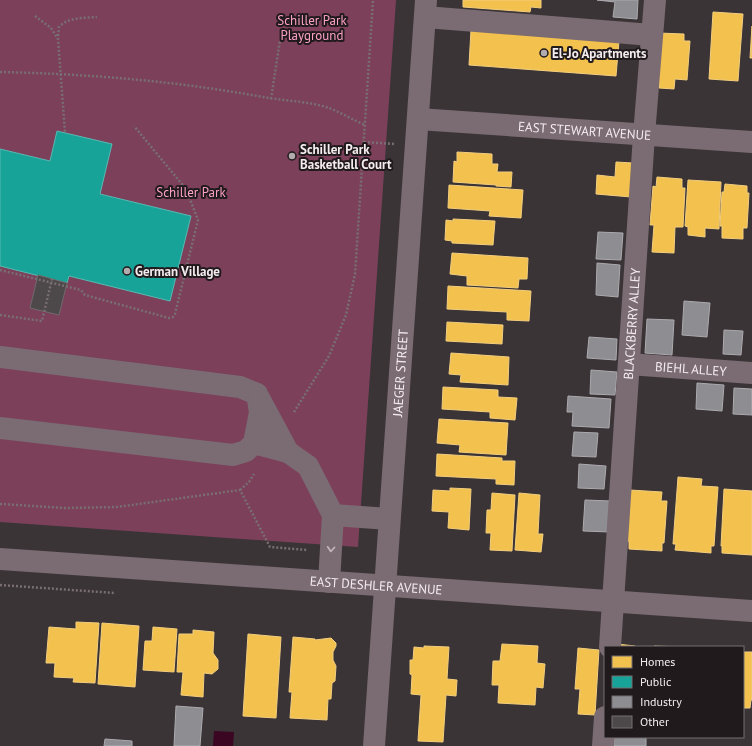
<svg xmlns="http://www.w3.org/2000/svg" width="752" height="746" font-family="'PT Sans',sans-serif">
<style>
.green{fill:#7c405a}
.water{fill:#3b0622}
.homes{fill:#f2c14e;stroke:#f3ce7e}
.public{fill:#17a398;stroke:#59b9b2}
.industry{fill:#8d8d92;stroke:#acaaae}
.building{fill:#4d484a;stroke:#706a6c}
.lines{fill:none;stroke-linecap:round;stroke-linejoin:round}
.path{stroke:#796e72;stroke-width:2.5;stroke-dasharray:2 2;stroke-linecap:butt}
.minor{stroke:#7b6b72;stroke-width:22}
.oneway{stroke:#c4b8bd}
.poi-dot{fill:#b3acae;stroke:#201a1c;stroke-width:1.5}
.labels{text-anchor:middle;stroke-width:4;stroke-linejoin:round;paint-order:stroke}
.park-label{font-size:13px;fill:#fda1c7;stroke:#201a1c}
.poi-label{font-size:13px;font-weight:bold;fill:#f4ecef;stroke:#201a1c;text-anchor:start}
.street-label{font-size:13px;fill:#f4ecef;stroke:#201a1c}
</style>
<rect width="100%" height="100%" fill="#3a3436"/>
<path class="green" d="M 0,0 L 396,0 L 358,547 L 0,522 Z"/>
<path class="water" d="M 214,731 L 234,732 L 233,746 L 213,746 Z"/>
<path class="homes" d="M 463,0 L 541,0 L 541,8 L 531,7 L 530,12 L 463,7 Z
M 713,12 L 743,14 L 738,81 L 709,79 Z
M 752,26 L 752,58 L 750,58 Z
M 471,30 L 619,41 L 616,76 L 469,65 Z
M 659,33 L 684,34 L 684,41 L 690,41 L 687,80 L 675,79 L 674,89 L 659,88 Z
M 457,152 L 492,154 L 492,164 L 498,164 L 497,172 L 512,172 L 511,187 L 496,186 L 496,185 L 453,182 L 454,161 L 457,162 Z
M 616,162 L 633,163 L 631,197 L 596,194 L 597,175 L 615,177 Z
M 657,177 L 682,179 L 682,188 L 685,188 L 683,227 L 675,227 L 674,253 L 652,252 L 654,225 L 650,225 L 653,186 L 656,187 Z
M 688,180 L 721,182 L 719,229 L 705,228 L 705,237 L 688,235 L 688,227 L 685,226 Z
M 725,184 L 747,186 L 747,193 L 749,193 L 747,228 L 743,228 L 743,239 L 722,238 L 722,226 L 720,226 L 722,192 L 724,192 Z
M 449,185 L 523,190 L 521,218 L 489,216 L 490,211 L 448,208 Z
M 453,219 L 495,221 L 493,245 L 452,243 L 452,241 L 445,240 L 446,220 L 453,221 Z
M 452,253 L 528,258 L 527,279 L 519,279 L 518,288 L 467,285 L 467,276 L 450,274 Z
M 448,286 L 531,291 L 529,321 L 507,320 L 507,312 L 447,309 Z
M 447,322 L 503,325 L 502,344 L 446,341 Z
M 451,353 L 509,357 L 508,385 L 460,382 L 461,375 L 449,374 Z
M 443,387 L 498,390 L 498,397 L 517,398 L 515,420 L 490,418 L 490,412 L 442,409 Z
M 439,419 L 508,423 L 506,455 L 459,452 L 460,445 L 437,443 Z
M 437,454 L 502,458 L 502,461 L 515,461 L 514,485 L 496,484 L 496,479 L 436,476 Z
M 678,477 L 702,479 L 701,486 L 718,487 L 714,546 L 711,546 L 711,553 L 675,550 L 676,544 L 673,544 Z
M 450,488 L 471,489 L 469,530 L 448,528 L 449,512 L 432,511 L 433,490 L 450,491 Z
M 724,489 L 752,491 L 752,555 L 722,553 L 722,546 L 721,546 Z
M 630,490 L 662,492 L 661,501 L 667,501 L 664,543 L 662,543 L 662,551 L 629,549 L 629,541 L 627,541 Z
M 492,493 L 515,495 L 512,551 L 490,550 L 491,533 L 486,533 L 487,510 L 491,510 Z
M 519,493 L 540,495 L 538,534 L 543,534 L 541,552 L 515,550 Z
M 76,622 L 99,623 L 95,683 L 73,682 L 74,678 L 54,677 L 55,663 L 46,663 L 49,627 L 76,629 Z
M 102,623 L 139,626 L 135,687 L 98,684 Z
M 153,627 L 177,629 L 174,672 L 143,670 L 145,641 L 152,641 Z
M 193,630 L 214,632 L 213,653 L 218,660 L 218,669 L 212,674 L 204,673 L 203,697 L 181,695 L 183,672 L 177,672 L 179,634 L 193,634 Z
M 248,634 L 281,637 L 276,718 L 243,716 Z
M 293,637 L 315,639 L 315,640 L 331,638 L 336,643 L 336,646 L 333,652 L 333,660 L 336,666 L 335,681 L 332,683 L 331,699 L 328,699 L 327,720 L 290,718 L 292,692 L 289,692 Z
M 502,644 L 538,646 L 537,663 L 545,664 L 543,688 L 536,687 L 535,705 L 498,703 L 499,685 L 492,685 L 493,661 L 500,661 Z
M 617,644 L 635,646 L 635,647 L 617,647 Z
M 424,646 L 449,647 L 447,679 L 457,680 L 456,696 L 446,695 L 443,742 L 418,741 L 421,695 L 411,694 L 412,675 L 410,674 L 410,660 L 413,660 L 414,647 L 424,648 Z
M 654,646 L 682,647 L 654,647 Z
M 578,648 L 599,650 L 595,715 L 578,714 L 580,689 L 575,689 Z
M 743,652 L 752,652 L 752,700 L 751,700 L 750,708 L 743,708 Z"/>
<path class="public" d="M 57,131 L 112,144 L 100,194 L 191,216 L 170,301 L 69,276 L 67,283 L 0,266 L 0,149 L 50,161 Z"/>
<path class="industry" d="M 597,0 L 638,0 L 637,19 L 613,17 L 615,2 Z
M 598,232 L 623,233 L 621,260 L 596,259 Z
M 597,263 L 620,265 L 618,297 L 596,295 Z
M 684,301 L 710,303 L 707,337 L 682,335 Z
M 647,319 L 674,320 L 672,355 L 645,353 Z
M 724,330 L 743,331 L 741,355 L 723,354 Z
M 589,337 L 617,339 L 616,360 L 587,358 Z
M 591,370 L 617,372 L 615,395 L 590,394 Z
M 697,383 L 724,385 L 722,411 L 696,409 Z
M 734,388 L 752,389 L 752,415 L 733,414 Z
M 568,396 L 611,399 L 609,428 L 572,426 L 573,412 L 567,412 Z
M 574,432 L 598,433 L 596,457 L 572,456 Z
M 579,464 L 606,466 L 604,489 L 578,488 Z
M 585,500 L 611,501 L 609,532 L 583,531 Z
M 176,706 L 203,708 L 200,746 L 174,746 Z
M 614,737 L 646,737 L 646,746 L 614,746 Z
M 105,739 L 132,741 L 132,746 L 104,746 Z"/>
<path class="building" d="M 38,275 L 67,283 L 59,315 L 30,308 Z"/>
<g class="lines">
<path class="path" d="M 35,16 L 51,28 L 58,39 L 65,132
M 58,36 L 59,27 C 68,17 84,18 97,17
M 0,72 C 90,74 175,81 263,97 C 285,101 308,101 329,108 C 340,112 353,120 365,125
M 271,99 L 280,40
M 364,142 L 394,144
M 0,270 L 81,290 L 85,295 L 169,318 L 173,317 L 175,314 L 198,220 L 186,189 L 134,126
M 0,315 L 42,321 L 52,279
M 294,412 L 329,356 L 346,315 L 355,274 L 373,0
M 240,490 L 249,482 L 254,474
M 0,504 L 65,508 L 117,507 L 240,490 L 270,547 L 307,550
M 0,585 L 115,593"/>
<g class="minor">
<path d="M 425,17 L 652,35"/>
<path id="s1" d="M 418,119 L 752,142"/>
<path d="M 0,357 L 240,387 L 257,394 L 260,412 L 254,443 L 246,451 L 233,455 L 0,428"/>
<path id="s2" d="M 629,364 L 752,373"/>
<path d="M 259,398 L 288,452"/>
<path d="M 254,443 L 288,452 L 308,466 L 333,515 L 329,582"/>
<path d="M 333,515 L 389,519"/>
<path id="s3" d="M 0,559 L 752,611"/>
<path id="s4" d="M 610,647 L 644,135 L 655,0"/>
<path id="s5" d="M 374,746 L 426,0"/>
<path d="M 603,746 L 605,717"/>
</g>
</g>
<defs><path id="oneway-chevron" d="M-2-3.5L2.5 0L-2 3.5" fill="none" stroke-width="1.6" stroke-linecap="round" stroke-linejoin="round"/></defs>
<use class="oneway" href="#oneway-chevron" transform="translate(331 549) rotate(94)"/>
<g class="poi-dot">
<circle cx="544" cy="53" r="4"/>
<circle cx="292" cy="156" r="4"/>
<circle cx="127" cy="271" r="4"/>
</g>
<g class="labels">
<g class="park-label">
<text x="312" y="25">Schiller Park<tspan x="312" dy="15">Playground</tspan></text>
<text x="191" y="197">Schiller Park</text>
</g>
<g class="poi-label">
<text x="552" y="58">El-Jo Apartments</text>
<text x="300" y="154">Schiller Park<tspan x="300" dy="15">Basketball Court</tspan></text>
<text x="135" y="276">German Village</text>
</g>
<g class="street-label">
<text dy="5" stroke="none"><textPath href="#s1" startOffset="167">EAST STEWART AVENUE</textPath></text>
<text dy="5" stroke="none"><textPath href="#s4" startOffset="324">BLACKBERRY ALLEY</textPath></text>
<text dy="5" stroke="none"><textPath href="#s2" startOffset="62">BIEHL ALLEY</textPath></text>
<text dy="5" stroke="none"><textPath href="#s5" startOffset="374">JAEGER STREET</textPath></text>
<text dy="5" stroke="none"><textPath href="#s3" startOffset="377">EAST DESHLER AVENUE</textPath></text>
</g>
</g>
<rect x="604" y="646" width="140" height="92" fill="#201a1c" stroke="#756e70"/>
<rect x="612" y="656" width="20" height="12" fill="#f2c14e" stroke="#756e70"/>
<text x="640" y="666" font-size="12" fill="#f4ecef">Homes</text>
<rect x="612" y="676" width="20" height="12" fill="#17a398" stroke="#756e70"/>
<text x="640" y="686" font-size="12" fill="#f4ecef">Public</text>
<rect x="612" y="696" width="20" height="12" fill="#8d8d92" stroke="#756e70"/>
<text x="640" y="706" font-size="12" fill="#f4ecef">Industry</text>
<rect x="612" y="716" width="20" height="12" fill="#4d484a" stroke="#756e70"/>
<text x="640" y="726" font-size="12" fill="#f4ecef">Other</text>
</svg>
